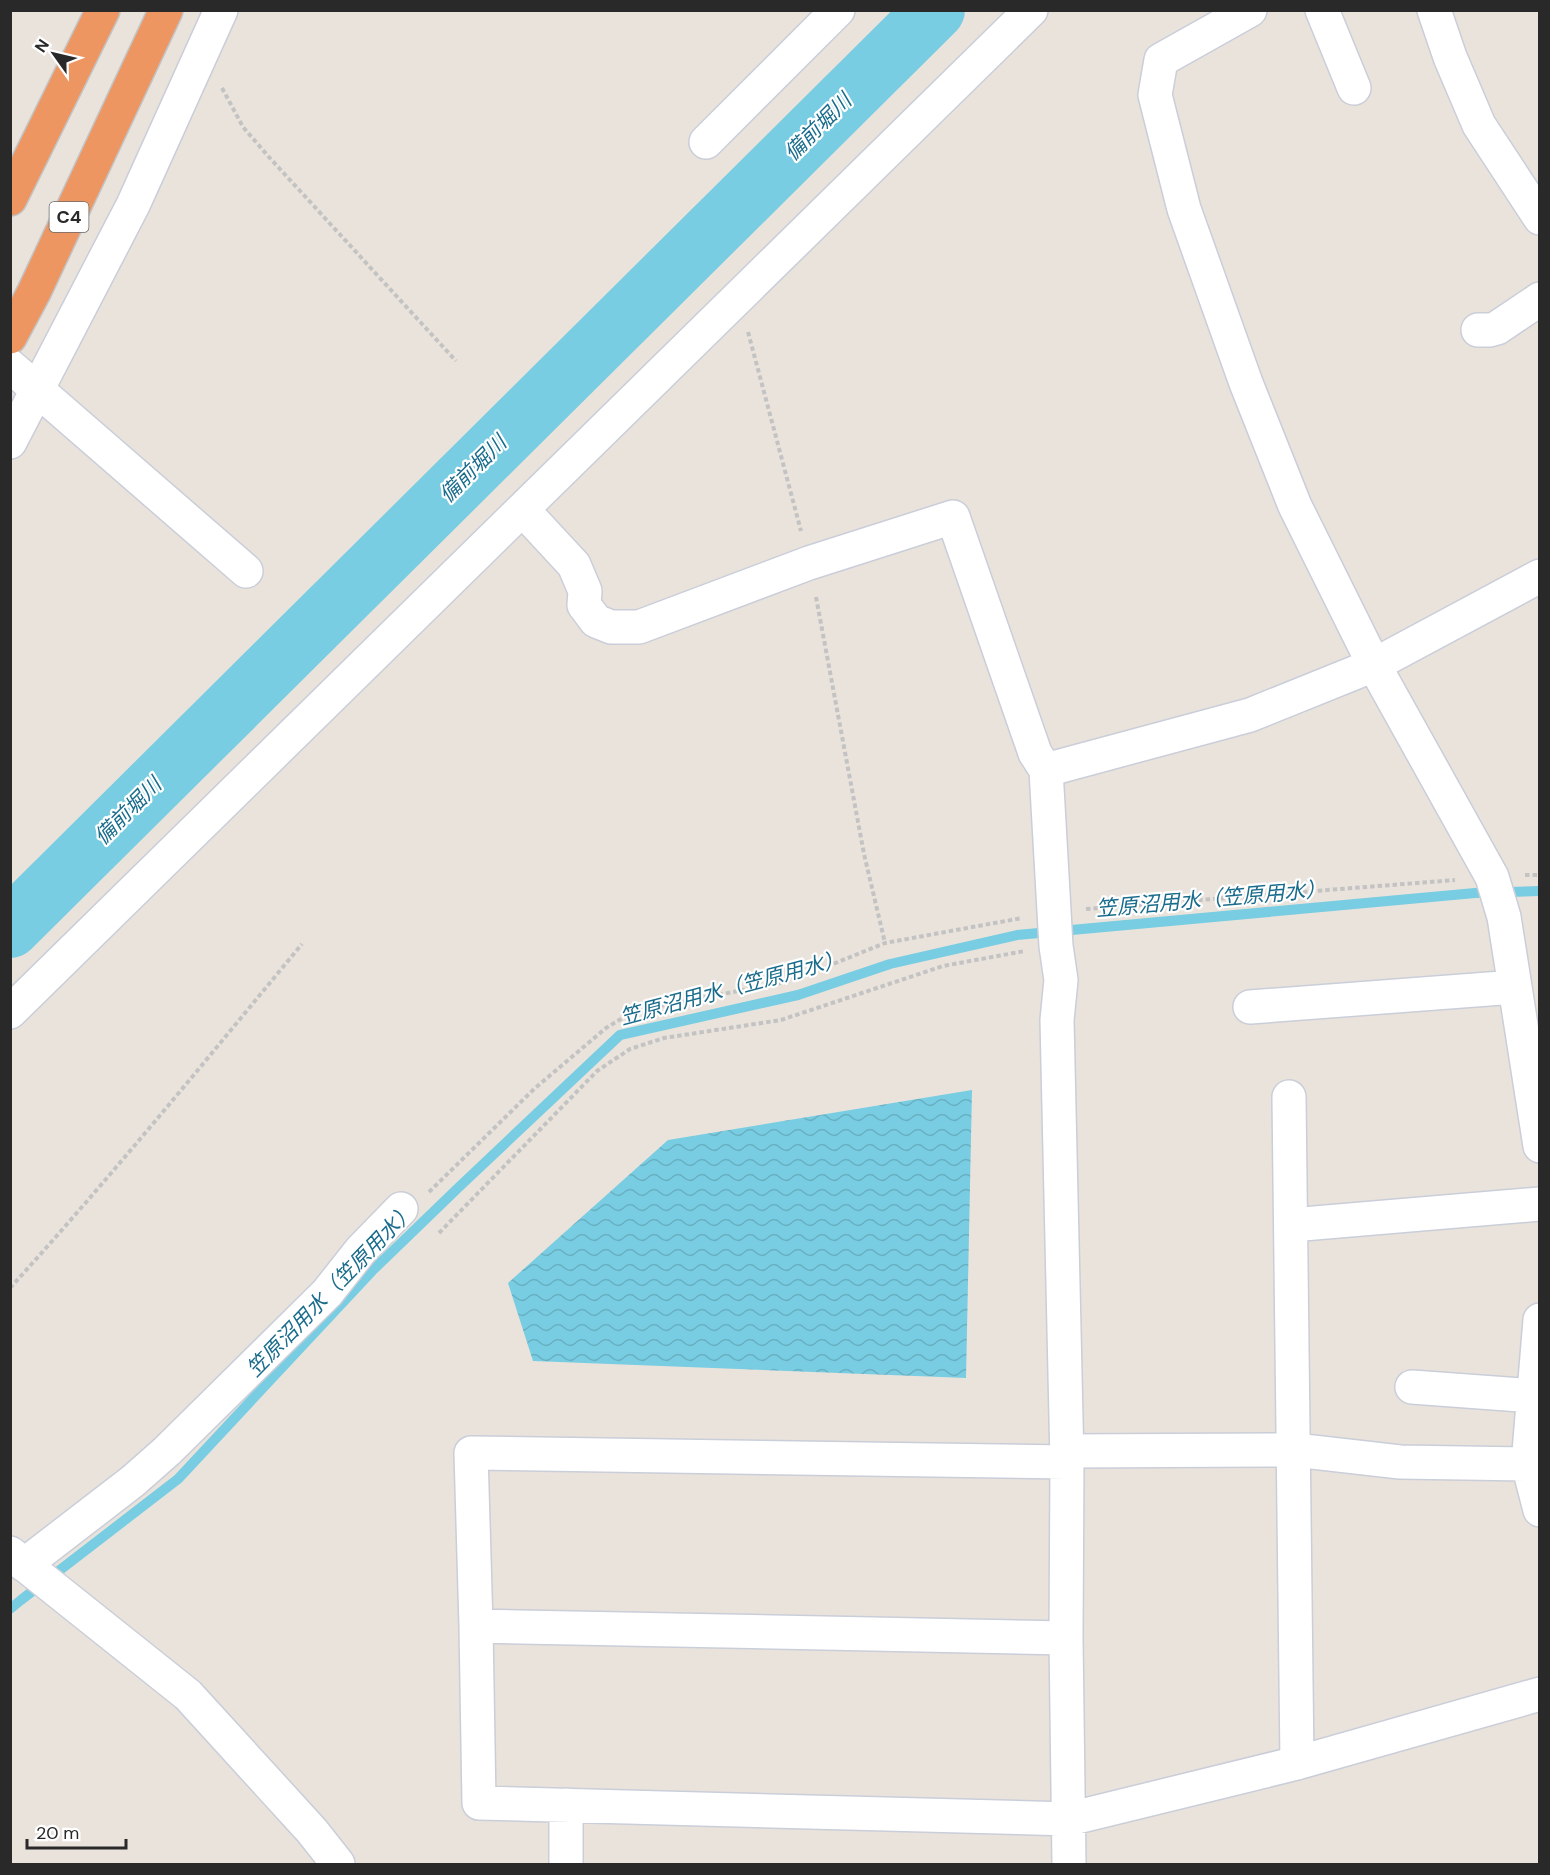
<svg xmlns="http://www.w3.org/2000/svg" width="1550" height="1875" font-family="'DM Sans','Noto Sans JP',sans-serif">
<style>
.water{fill:url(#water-waves)}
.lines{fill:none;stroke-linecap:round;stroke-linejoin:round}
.stream{stroke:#78cde2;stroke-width:10}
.river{stroke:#78cde2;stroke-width:60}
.minor-casing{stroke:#caced9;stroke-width:36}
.highway-casing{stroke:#c3c3c3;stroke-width:36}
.path{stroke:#c3c3c3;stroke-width:4;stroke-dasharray:4.5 3;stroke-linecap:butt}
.minor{stroke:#fff;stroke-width:33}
.highway{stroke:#ee9662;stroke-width:33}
.labels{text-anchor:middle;stroke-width:4.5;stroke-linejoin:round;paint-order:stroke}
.shield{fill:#fff;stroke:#696969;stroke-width:1.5}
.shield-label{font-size:18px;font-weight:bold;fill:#292929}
.water-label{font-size:21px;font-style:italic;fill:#1a6c8c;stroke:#fff}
</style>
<defs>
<pattern id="water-waves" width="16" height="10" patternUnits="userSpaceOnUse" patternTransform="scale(1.5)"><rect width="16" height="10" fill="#78cde2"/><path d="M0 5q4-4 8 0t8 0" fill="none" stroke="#68b0c2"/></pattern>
</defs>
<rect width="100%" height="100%" fill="#eae3dc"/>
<path class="water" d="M 972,1090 L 966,1378 L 533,1361 L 508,1283 L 668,1140 Z"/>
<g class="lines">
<path class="stream" d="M 10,1609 L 21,1600 L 178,1479 L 372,1271 L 459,1187 L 620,1035 L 798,995 L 890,964 L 1017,935 L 1475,893 L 1540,891"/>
<path class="river" d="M 10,928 L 935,10"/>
<g class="minor-casing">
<path id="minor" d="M 1250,10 L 1161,60 L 1155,95 L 1184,209 L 1246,383 L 1295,506 L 1374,665 L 1492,877 L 1504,917 L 1540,1146
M 1322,10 L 1354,88
M 1434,10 L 1450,57 L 1479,125 L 1540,218
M 706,142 L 838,10
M 1478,330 L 1490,330 L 1497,328 L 1540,299
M 10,366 L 246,571
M 10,442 L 133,205 L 221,10
M 523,510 L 574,565 L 585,591 L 584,605 L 596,621 L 611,627 L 639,627 L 809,563 L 953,517 L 1035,753 L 1046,770 L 1056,946 L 1061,980 L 1057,1020 L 1067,1462 L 1066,1638 L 1069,1864
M 1046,770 L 1250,715 L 1374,665 L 1540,576
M 1250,1007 L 1515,987
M 10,1012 L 1031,10
M 1289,1097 L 1297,1763
M 1291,1225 L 1540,1204
M 1540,1320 L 1528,1464 L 1540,1510
M 1412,1387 L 1534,1396
M 1067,1451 L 1295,1450 L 1400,1462 L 1528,1464
M 1067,1462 L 471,1453 L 476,1626 L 479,1803 L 1069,1819 L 1297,1763 L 1540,1694
M 10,1553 L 188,1695 L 312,1831 L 338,1864
M 24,1565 L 133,1481 L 167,1451 L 327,1293 L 361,1250 L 401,1209
M 476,1626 L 1066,1638
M 566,1805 L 566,1864"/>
</g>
<g class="highway-casing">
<path id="highway" d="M 10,199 L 103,10
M 10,337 L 34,292 L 166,10"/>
</g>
<path class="path" d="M 222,88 L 243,127 L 268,156 L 456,361
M 748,332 L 801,531
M 816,597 L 864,854 L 885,943
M 1525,875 L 1540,875
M 1086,909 L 1455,880
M 429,1192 L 534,1089 L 606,1028 L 629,1014 L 649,1008 L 791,981 L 885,943 L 1022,918
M 439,1233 L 597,1071 L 630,1049 L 664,1038 L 781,1020 L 943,966 L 1025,951
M 10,1288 C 111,1177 206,1060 302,944"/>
<use href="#minor" class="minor"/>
<use href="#highway" class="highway"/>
</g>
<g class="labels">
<rect class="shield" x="49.5" y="202" width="39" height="30" rx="4.5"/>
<g class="shield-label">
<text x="69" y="223">C4</text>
</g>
<g class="water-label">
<text transform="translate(818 127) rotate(-45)" y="7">備前堀川</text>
<text transform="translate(473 469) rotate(-45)" y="7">備前堀川</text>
<text transform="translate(128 811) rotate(-45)" y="7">備前堀川</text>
<text transform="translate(1211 899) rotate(-5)" y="7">笠原沼用水（笠原用水）</text>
<text transform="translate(732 988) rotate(-15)" y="7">笠原沼用水（笠原用水）</text>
<text transform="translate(331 1290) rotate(-46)" y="7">笠原沼用水（笠原用水）</text>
</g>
</g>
<rect width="1550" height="1875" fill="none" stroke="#292929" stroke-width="24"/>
<g transform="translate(54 54) rotate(304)" stroke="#ffffff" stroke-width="4.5" paint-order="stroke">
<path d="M0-4.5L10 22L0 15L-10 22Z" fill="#292929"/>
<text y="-9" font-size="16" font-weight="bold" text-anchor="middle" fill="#292929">N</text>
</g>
<path d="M27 1839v9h99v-9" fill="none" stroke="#292929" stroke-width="3"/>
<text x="36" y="1839" font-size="18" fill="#292929" stroke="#ffffff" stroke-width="4.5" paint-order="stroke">20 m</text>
</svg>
